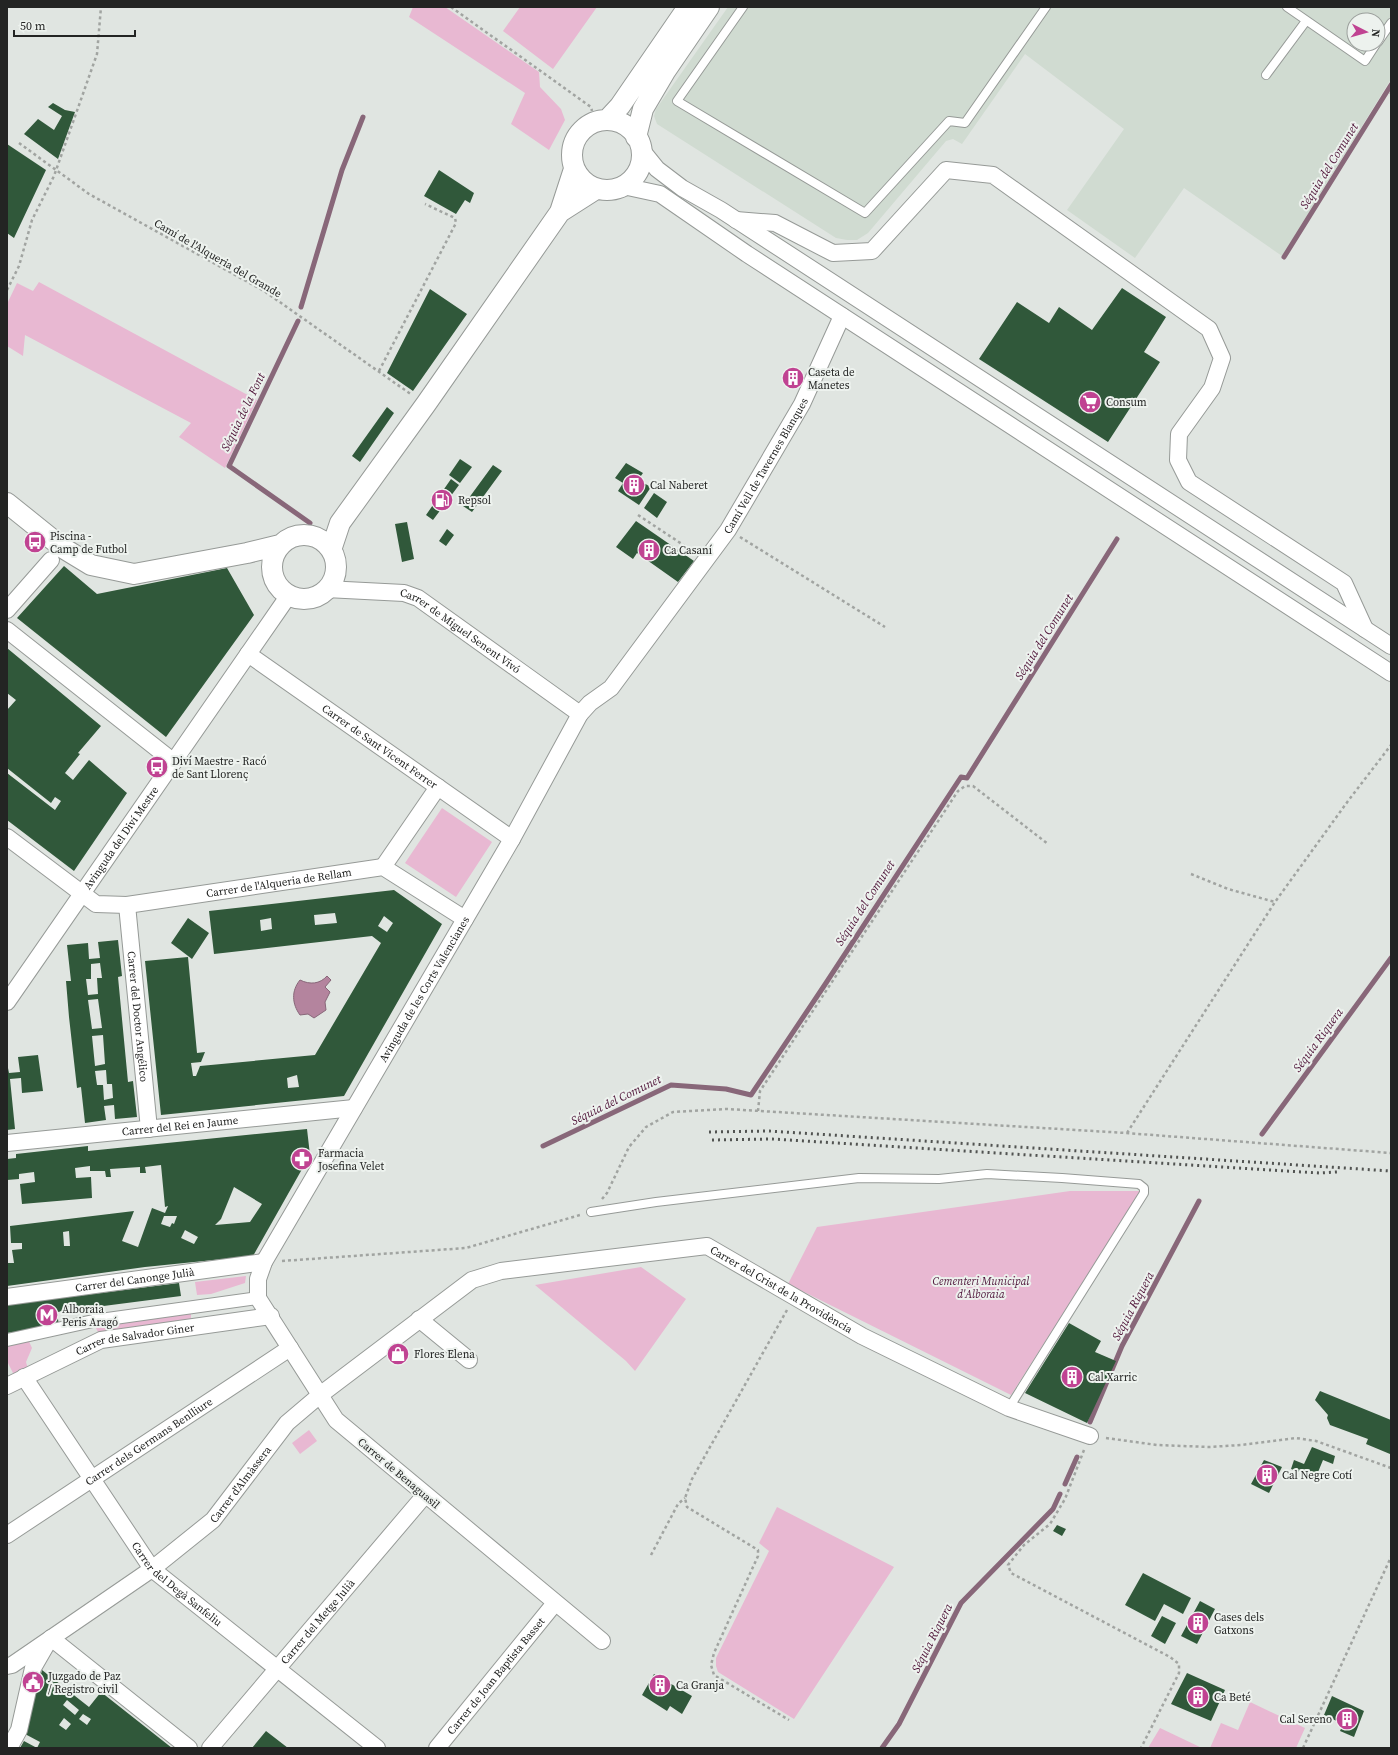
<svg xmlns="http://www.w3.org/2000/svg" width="1398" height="1755" font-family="'Source Serif 4',serif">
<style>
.built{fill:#d0dbd1;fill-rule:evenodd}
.green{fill:#e8b8d2}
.water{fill:#b4849e;stroke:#886779}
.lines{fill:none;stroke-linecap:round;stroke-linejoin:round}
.stream{stroke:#886779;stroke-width:5}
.building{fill:#30583a;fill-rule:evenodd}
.service-casing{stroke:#969a97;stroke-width:10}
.pedestrian-casing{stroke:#969a97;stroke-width:14}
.minor-casing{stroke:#969a97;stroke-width:18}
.tertiary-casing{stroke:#969a97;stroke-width:22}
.path{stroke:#a1a4a1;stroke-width:2.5;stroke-dasharray:3 3;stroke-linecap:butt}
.service{stroke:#fff;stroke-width:8}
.pedestrian{stroke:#fff;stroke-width:12}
.minor{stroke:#fff;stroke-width:16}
.tertiary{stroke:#fff;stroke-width:20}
.rail{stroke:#515351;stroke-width:3;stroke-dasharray:2 4;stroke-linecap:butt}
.labels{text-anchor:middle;stroke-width:4;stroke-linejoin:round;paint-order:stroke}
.street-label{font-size:11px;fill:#232423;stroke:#edf2ee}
.poi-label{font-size:11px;fill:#232423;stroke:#edf2ee;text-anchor:start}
.park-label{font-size:11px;font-style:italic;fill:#4e1439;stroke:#edf2ee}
.water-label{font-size:12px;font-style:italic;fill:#4f1539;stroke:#edf2ee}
</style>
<rect width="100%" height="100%" fill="#e0e5e1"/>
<path class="built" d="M 728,7 L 1391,7 L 1391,79 L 1282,256 L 1184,188 L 1135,258 L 1067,210 L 1124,129 L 1025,54 L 962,144 L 953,139 L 946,141 L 868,233 L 857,240 L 847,240 L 836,238 L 657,124 L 654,116 L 656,109 ZM 1354,20 L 1378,20 L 1378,44 L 1354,44 Z"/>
<path class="green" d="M 413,7 L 445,7 L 539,72 L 540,87 L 561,109 L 565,120 L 549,150 L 511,124 L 525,93 L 409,17 Z
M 520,7 L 597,7 L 553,69 L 503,31 Z
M 39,282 L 257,400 L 225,468 L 179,437 L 191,423 L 25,335 L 23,356 L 7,346 L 7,304 L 17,283 L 33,291 Z
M 442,808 L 492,842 L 456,897 L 405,863 Z
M 1070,1191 L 1141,1191 L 1011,1395 L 788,1284 L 817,1227 Z
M 641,1267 L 686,1299 L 635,1371 L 626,1361 L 535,1285 Z
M 246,1276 L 245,1283 L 211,1294 L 197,1295 L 195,1282 Z
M 191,1313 L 191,1321 L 99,1334 L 95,1326 Z
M 27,1337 L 32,1348 L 26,1362 L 28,1369 L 14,1375 L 7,1361 L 7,1345 Z
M 309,1430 L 317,1441 L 300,1454 L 292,1443 Z
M 777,1507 L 894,1567 L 794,1719 L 718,1672 L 716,1666 L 716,1658 L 769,1551 L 759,1543 Z
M 1250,1702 L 1305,1728 L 1296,1748 L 1210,1748 L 1221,1723 L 1238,1730 Z
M 1160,1728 L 1202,1748 L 1148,1748 Z"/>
<path class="water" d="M 327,976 L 331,980 L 325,987 L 330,992 L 325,1002 L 326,1010 L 314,1018 L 308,1014 L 300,1015 C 292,1004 291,991 300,980 C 310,985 320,984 327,976 Z"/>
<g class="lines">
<path class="stream" d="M 1284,257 L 1391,85
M 301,307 L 342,170 L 363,117
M 298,321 L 229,466 L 310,523
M 1262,1134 L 1391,958
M 543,1146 L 671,1085 L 726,1089 L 751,1095 L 824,986 L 961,777 L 967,778 L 1117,539
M 1090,1422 L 1122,1346 L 1199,1201
M 1065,1484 L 1077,1457
M 882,1748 L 899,1724 L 961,1603 L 1053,1509 L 1060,1494"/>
</g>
<path class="building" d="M 53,103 L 65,110 L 75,112 L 58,159 L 24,134 L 38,119 L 54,130 L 62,116 L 48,107 Z
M 7,144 L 46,170 L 14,238 L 7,233 Z
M 439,170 L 474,193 L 470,203 L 465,200 L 456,214 L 424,196 Z
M 1122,288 L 1166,317 L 1144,352 L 1160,362 L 1108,442 L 979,359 L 1017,302 L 1049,323 L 1059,307 L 1092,330 Z
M 430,289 L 467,314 L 413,391 L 387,373 Z
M 791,371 L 800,378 L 796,386 L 785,379 Z
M 387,407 L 394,413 L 360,462 L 352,456 Z
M 460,459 L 472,467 L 460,483 L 449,475 Z
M 626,463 L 643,473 L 638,480 L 651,487 L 639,505 L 618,491 L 623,483 L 615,478 Z
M 493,465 L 502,471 L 472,512 L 463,506 Z
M 451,479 L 459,485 L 433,520 L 426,515 Z
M 654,493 L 667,502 L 657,518 L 644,508 Z
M 636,521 L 694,561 L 678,582 L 637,553 L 633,559 L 616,547 Z
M 407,522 L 414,559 L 402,562 L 395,524 Z
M 447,529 L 454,535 L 446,546 L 439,541 Z
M 64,566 L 97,594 L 227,568 L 254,615 L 166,737 L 17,618 Z
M 7,648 L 101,726 L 78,753 L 80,754 L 65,773 L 73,780 L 89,760 L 127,793 L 74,871 L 7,820 L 7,773 L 55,810 L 61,801 L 55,797 L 51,803 L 7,768 L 7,710 L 16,700 L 7,693 Z
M 394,890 L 442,924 L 344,1096 L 161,1115 L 145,961 L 188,957 L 197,1053 L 205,1052 L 201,1062 L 191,1063 L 193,1076 L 196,1076 L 200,1066 L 315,1055 L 381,943 L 372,936 L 214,954 L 209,911 ZM 335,913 L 337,923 L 315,925 L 314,915 ZM 384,916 L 393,923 L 387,932 L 378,926 ZM 271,918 L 272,929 L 261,931 L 260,920 ZM 297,1075 L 299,1087 L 288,1088 L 287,1078 Z
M 188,918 L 209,933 L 192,959 L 171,943 Z
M 118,940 L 122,976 L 118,977 L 128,1082 L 133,1081 L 137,1117 L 115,1119 L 114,1105 L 104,1106 L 106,1120 L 85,1123 L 81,1087 L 77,1088 L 69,1017 L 66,981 L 71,981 L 67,945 L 88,943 L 89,959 L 100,958 L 98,942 ZM 100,963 L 102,978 L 97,978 L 98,994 L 88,995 L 86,979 L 91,979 L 91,964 ZM 98,999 L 102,1028 L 92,1029 L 88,1000 ZM 103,1035 L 105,1064 L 95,1066 L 92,1036 ZM 106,1070 L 107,1084 L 112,1084 L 113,1098 L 104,1100 L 103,1085 L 97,1085 L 95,1071 Z
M 38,1055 L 43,1091 L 22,1093 L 21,1078 L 10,1079 L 15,1129 L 7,1130 L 7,1063 L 9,1073 L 20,1072 L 18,1057 Z
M 307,1129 L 310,1155 L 253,1256 L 145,1267 L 7,1286 L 7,1263 L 14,1263 L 12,1250 L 22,1249 L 22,1243 L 11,1243 L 10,1226 L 134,1211 L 122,1241 L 138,1247 L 152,1208 L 165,1213 L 168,1206 L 165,1207 L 161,1165 L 145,1167 L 146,1173 L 140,1173 L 140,1167 L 110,1169 L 111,1177 L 106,1177 L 105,1171 L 90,1171 L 90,1166 L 75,1168 L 76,1178 L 91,1177 L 92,1198 L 22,1204 L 20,1184 L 35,1182 L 34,1172 L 19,1174 L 19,1179 L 7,1180 L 7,1159 L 16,1158 L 16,1154 L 88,1146 L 88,1151 ZM 234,1187 L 262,1204 L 250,1222 L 215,1225 L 221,1219 ZM 164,1216 L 177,1216 L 174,1224 L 172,1223 L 170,1227 L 161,1224 ZM 185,1230 L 198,1237 L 194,1244 L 181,1238 ZM 69,1231 L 70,1246 L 64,1246 L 63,1232 Z
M 179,1283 L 181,1296 L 57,1312 L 59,1326 L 7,1333 L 7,1305 Z
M 1069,1323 L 1101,1341 L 1095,1352 L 1116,1361 L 1087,1423 L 1025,1393 Z
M 1320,1391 L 1391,1420 L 1390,1454 L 1366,1444 L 1368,1439 L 1330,1425 L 1327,1418 L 1328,1415 L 1315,1400 Z
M 1312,1447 L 1335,1456 L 1333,1464 L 1323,1460 L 1316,1477 L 1291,1469 L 1294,1460 L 1304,1464 Z
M 1264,1460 L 1282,1467 L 1269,1493 L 1251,1484 Z
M 1057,1525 L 1066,1529 L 1062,1536 L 1053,1531 Z
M 1143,1573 L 1191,1598 L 1183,1614 L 1164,1604 L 1155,1621 L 1125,1605 Z
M 1200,1601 L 1215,1609 L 1197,1644 L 1181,1636 Z
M 1162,1616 L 1176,1623 L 1165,1644 L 1151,1636 Z
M 42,1670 L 89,1707 L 101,1692 L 172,1748 L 20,1748 L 24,1741 L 37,1748 L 40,1742 L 25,1734 ZM 67,1700 L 79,1710 L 75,1715 L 63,1705 ZM 83,1714 L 91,1719 L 87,1725 L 79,1719 ZM 64,1718 L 71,1724 L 66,1730 L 59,1725 Z
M 1187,1673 L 1225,1690 L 1211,1721 L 1171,1704 Z
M 654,1674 L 692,1696 L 682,1714 L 670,1706 L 667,1711 L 642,1695 Z
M 1332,1696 L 1364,1711 L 1354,1737 L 1340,1731 L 1343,1724 L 1324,1715 Z
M 266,1731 L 288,1748 L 252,1748 Z"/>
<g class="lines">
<g class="service-casing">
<path id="service" d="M 743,7 L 677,101 L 865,213 L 949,121 L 965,123 L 1046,7
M 1287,7 L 1365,61 L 1376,44
M 1378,42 L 1391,23
M 1266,75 L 1306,21
M 591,1212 L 656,1202 L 859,1178 L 939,1179 L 987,1174 L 1062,1178 L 1139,1184 L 1144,1188 L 1144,1193 L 1009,1408"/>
</g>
<g class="pedestrian-casing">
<path id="pedestrian" d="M 7,1340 L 93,1321 L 258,1298"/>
</g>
<g class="minor-casing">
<g id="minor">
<path d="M 640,148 L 657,169 L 682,188 L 721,210 L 1391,646"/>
<path d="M 623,186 L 660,194 L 747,254 L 1391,673"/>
<path d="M 736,220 L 775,223 L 833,253 L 872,251 L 946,170 L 993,175 L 1209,329 L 1222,358 L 1212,388 L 1179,434 L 1178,460 L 1189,482 L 1344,583 L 1365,629"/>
<path id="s1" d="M 326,589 L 404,593 L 418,598 L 580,714"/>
<path d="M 7,610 L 51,560"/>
<path d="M 7,630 L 174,762"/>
<path id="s2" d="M 248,654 L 512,839"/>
<path id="s3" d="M 7,837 L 96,904 L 127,905 L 383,867 L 465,919"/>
<path d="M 383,867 L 438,787"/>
<path id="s4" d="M 127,905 L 149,1129"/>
<path id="s5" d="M 7,1002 L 289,595"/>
<path id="s6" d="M 7,1143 L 354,1108"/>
<path id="s7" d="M 7,1297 L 264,1262"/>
<path d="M 419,1319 L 469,1360"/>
<path id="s8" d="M 24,1377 L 152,1569 L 377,1748"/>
<path id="s9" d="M 7,1386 L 101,1340 L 271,1316"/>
<path id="s10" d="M 7,1535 L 290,1348"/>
<path d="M 51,1638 L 189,1748"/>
<path id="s11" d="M 602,1641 L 336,1420 L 258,1298 L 258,1279 L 264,1262 L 512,839 L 580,714 L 590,703 L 611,688 L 728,530 L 802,404 L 842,316"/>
<path id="s12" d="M 7,1666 L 12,1665 L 152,1569 L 213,1520 L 287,1423 L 320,1395 L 472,1280 L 501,1271 L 707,1246 L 862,1336 L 1009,1408 L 1090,1436"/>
<path d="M 9,1748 L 19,1730 L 33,1668 L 48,1642"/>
<path id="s13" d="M 210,1748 L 425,1495"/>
<path id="s14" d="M 437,1748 L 555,1603"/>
</g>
</g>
<g class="tertiary-casing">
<path id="tertiary" d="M 607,120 L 620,106 L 688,7
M572 155a35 35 0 1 1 70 0a35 35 0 1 1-70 0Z
M 636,137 L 643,109 L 666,70 L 709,7
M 560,212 L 596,189
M 7,503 L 63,548 L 91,565 L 134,574 L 247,553 L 280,545
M272 567a32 32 0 1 1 64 0a32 32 0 1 1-64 0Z
M 331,550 L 340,523 L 426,404 L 560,212 L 574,169"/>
</g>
<path class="path" d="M 451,7 L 591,107 L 592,111
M 1390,94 L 1391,93
M 19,143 L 89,194 L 264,291 L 412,395
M 7,290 L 19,266 L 32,220 L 54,176 L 97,54 L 101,7
M 379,371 L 456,223 L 455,218 L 425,204
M 638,515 L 694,552
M 740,537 L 885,627
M 1191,874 L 1228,889 L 1275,902
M 758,1111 L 760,1091 L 958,791 L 965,786 L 973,786 L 1048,844
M 1127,1133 L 1275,902 L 1348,801 L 1391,745
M 602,1199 L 607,1193 L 629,1147 L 646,1127 L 673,1112 L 727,1109 L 1126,1133 L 1391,1153
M 282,1261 L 466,1248 L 580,1215
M 787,1310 L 692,1479 L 685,1498 L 687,1507 L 758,1550 L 758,1556 L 714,1653 L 711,1665 L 714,1675 L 789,1720
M 1106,1438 L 1157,1445 L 1209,1447 L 1241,1445 L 1296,1438 L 1316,1441 L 1391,1468
M 1084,1450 L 1065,1499 L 1050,1524 L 1024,1545 L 1008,1565 L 1011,1573 L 1170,1657 L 1179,1664 L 1179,1673 L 1141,1748
M 651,1555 L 678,1504 L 685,1498
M 1303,1748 L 1391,1557"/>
<use href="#service" class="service"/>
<use href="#pedestrian" class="pedestrian"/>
<use href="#minor" class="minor"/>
<use href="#tertiary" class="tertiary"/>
<path class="rail" d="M 709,1132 L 769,1131 L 1391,1171
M 712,1140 L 772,1139 L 1319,1173 L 1337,1172"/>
</g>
<defs>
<g id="building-disc" transform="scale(1.15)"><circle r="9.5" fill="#c04392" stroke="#edf2ee"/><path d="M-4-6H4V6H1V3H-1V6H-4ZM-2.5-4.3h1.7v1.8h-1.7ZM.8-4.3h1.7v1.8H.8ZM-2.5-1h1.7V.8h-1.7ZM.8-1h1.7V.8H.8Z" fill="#fff"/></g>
<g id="supermarket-disc" transform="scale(1.15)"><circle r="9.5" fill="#c04392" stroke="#edf2ee"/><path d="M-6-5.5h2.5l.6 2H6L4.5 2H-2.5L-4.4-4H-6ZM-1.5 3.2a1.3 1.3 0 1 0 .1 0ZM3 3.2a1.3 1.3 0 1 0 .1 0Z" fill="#fff"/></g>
<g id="fuel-disc" transform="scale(1.15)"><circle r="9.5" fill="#c04392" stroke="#edf2ee"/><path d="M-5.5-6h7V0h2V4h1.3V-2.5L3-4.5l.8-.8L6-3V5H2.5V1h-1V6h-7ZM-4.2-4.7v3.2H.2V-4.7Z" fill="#fff"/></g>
<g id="bus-disc" transform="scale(1.15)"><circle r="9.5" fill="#c04392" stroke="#edf2ee"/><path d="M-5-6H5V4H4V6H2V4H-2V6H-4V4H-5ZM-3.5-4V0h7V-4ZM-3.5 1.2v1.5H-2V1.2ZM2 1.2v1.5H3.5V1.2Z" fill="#fff"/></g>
<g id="pharmacy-disc" transform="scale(1.15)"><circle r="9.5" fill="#c04392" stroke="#edf2ee"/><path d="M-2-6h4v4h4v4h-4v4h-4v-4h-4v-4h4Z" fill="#fff"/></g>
<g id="metro-disc" transform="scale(1.15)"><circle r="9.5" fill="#c04392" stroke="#edf2ee"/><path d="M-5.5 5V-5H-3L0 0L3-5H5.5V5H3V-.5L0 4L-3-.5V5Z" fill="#fff"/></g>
<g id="shop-disc" transform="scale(1.15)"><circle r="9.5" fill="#c04392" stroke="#edf2ee"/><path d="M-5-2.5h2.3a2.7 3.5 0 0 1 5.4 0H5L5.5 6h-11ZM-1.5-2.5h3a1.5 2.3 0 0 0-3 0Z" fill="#fff"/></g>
<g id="civic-disc" transform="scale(1.15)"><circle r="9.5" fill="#c04392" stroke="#edf2ee"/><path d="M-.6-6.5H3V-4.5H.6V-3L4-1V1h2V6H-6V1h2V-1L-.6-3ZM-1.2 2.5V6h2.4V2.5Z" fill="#fff"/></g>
</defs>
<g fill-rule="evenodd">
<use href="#building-disc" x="793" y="378"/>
<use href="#supermarket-disc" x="1090" y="402"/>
<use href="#building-disc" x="634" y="485"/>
<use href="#fuel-disc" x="442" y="500"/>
<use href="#bus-disc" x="35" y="542"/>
<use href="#building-disc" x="649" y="550"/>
<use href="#bus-disc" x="157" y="767"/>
<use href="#pharmacy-disc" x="302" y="1159"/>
<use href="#metro-disc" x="47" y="1315"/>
<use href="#shop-disc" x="398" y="1354"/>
<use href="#building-disc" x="1072" y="1377"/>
<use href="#building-disc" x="1267" y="1475"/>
<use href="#building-disc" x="1198" y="1623"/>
<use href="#civic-disc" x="33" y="1682"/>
<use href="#building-disc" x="660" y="1685"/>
<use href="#building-disc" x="1198" y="1697"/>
<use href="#building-disc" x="1347" y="1719"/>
</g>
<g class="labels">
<g class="street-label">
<text transform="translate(218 258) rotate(30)" y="4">Camí de l'Alqueria del Grande</text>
<text dy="4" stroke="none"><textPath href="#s11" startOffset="1472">Camí Vell de Tavernes Blanques</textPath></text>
<text dy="4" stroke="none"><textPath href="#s1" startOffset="146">Carrer de Miguel Senent Vivó</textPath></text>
<text dy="4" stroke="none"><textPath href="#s2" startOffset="161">Carrer de Sant Vicent Ferrer</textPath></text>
<text dy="4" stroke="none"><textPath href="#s5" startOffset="200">Avinguda del Diví Mestre</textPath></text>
<text dy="4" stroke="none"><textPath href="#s3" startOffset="296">Carrer de l'Alqueria de Rellam</textPath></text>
<text dy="4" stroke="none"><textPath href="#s11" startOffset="844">Avinguda de les Corts Valencianes</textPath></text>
<text dy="4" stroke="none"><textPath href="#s4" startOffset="112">Carrer del Doctor Angélico</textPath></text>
<text dy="4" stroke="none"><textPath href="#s6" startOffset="174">Carrer del Rei en Jaume</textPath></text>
<text dy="4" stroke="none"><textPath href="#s7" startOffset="129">Carrer del Canonge Julià</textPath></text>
<text dy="4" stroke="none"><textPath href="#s12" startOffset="933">Carrer del Crist de la Providència</textPath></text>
<text dy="4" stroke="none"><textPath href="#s9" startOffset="138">Carrer de Salvador Giner</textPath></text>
<text dy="4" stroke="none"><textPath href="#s10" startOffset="170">Carrer dels Germans Benlliure</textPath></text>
<text transform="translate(399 1473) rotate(40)" y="4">Carrer de Benaguasil</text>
<text dy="4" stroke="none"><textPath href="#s12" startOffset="298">Carrer d'Almàssera</textPath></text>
<text dy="4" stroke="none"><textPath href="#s8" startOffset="259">Carrer del Degà Sanfeliu</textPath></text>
<text dy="4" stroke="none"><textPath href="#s13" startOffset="166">Carrer del Metge Julià</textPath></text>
<text dy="4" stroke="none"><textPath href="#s14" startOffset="93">Carrer de Joan Baptista Basset</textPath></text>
</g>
<g class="poi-label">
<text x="808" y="376">Caseta de<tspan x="808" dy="13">Manetes</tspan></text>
<text x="1106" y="406">Consum</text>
<text x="650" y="489">Cal Naberet</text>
<text x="458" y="504">Repsol</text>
<text x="50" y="540">Piscina -<tspan x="50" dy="13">Camp de Futbol</tspan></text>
<text x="664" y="554">Ca Casaní</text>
<text x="172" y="765">Diví Maestre - Racó<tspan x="172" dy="13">de Sant Llorenç</tspan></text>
<text x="318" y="1157">Farmacia<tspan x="318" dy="13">Josefina Velet</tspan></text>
<text x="62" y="1313">Alboraia<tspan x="62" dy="13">Peris Aragó</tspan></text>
<text x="414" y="1358">Flores Elena</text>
<text x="1088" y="1381">Cal Xarric</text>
<text x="1282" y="1479">Cal Negre Cotí</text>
<text x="1214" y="1621">Cases dels<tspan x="1214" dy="13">Gatxons</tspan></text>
<text x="48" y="1680">Juzgado de Paz<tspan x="48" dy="13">/ Registro civil</tspan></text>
<text x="676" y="1689">Ca Granja</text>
<text x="1214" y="1701">Ca Beté</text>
<text x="1332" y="1723" text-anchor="end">Cal Sereno</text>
</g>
<g class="park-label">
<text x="981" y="1285">Cementeri Municipal<tspan x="981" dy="13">d'Alboraia</tspan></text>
</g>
<g class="water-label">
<text transform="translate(1329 166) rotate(-58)" y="4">Séquia del Comunet</text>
<text transform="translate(243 412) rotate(-64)" y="4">Séquia de la Font</text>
<text transform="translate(1044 637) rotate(-58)" y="4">Séquia del Comunet</text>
<text transform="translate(865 903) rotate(-57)" y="4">Séquia del Comunet</text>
<text transform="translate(1318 1040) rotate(-54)" y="4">Séquia Riquera</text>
<text transform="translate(616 1100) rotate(-26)" y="4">Séquia del Comunet</text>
<text transform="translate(1133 1306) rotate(-62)" y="4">Séquia Riquera</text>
<text transform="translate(932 1638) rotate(-63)" y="4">Séquia Riquera</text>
</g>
</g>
<rect width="1398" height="1755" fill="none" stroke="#232423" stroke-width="16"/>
<g transform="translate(1366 32) rotate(96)"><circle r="19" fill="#edf2ee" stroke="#9ca09d"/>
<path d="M0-3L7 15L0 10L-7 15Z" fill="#c04392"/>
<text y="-6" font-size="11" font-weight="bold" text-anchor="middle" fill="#232423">N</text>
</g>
<path d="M14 30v6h121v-6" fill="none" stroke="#232423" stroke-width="2"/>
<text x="20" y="30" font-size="12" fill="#232423" stroke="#edf2ee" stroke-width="3" paint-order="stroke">50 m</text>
</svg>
